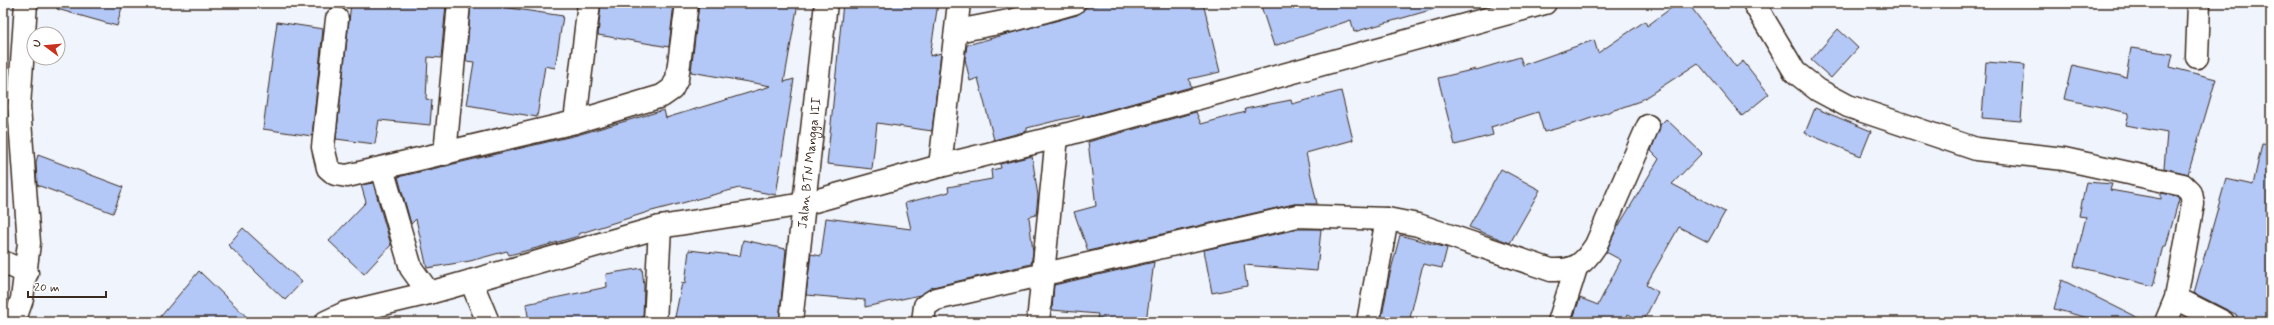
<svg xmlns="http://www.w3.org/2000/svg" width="2274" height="325" font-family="Mynerve,sans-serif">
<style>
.building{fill:#b3c8f7;stroke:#3b2a1e}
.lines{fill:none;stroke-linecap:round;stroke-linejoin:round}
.minor-casing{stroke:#3b2a1e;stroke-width:25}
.minor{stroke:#fff;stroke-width:22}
.labels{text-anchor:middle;stroke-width:3.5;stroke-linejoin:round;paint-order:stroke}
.street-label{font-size:13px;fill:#3b2a1e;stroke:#fff}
</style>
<rect width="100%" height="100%" fill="#f0f4fd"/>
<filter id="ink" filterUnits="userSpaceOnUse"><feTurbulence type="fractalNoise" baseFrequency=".025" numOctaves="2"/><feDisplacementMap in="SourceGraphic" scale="8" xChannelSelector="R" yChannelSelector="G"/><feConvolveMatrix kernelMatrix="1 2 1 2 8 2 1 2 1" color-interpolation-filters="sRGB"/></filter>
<g filter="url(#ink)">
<path class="building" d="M 58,3 L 123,3 L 117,26 L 57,9 Z
M 351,3 L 446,4 L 441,58 L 428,57 L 426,99 L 432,100 L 430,125 L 379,120 L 375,144 L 336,139 Z
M 471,3 L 503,3 L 503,7 L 563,16 L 555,68 L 545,66 L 537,117 L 467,105 L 474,62 L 466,61 Z
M 601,3 L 674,3 L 669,47 L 598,35 Z
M 699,3 L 798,3 L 784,82 L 794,79 L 776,195 L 739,188 L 648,212 L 578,234 L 579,236 L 537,248 L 509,255 L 507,251 L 470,261 L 427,268 L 416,219 L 411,224 L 398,177 L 577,135 L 664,110 L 666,118 L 771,86 L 691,72 Z
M 843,3 L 938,3 L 930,56 L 941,53 L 932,131 L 877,123 L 872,169 L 827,164 Z
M 1106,3 L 1203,3 L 1220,72 L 1189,79 L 1191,87 L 1084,117 L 1084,115 L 1059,120 L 1027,128 L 1027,131 L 994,140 L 978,78 L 970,81 L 965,59 L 967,45 L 1077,15 L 1086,7 Z
M 1260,3 L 1433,3 L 1434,9 L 1354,32 L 1351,20 L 1274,46 Z
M 1678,3 L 1688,3 L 1736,67 L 1743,61 L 1769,94 L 1742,116 L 1698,63 L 1640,101 L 1580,122 L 1544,132 L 1538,112 L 1491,127 L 1493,135 L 1455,145 L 1438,78 L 1476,69 L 1476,70 L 1520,57 L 1523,65 L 1594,40 L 1598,53 L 1645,21 L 1647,26 Z
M 277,22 L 323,29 L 312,136 L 263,129 Z
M 1838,29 L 1858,48 L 1831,78 L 1811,60 Z
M 2131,48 L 2173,54 L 2170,67 L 2216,79 L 2188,174 L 2164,168 L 2167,133 L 2126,125 L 2129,113 L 2064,99 L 2072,65 L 2126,77 Z
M 1986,62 L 2025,65 L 2021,121 L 1982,118 Z
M 1341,91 L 1353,140 L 1306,153 L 1317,204 L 1294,204 L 1088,251 L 1074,212 L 1096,206 L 1088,142 L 1196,112 L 1201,124 L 1246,112 L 1245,109 L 1291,100 L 1292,104 Z
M 1815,108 L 1871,131 L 1861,156 L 1805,133 Z
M 1666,119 L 1702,153 L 1672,184 L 1725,212 L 1708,242 L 1679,227 L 1646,285 L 1658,292 L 1643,322 L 1628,314 L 1627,317 L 1636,322 L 1572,322 L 1580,298 L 1598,305 L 1621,260 L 1606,252 L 1616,230 L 1659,159 L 1651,151 L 1660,125 Z
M 2262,144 L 2271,145 L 2271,301 L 2266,322 L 2235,322 L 2237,315 L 2194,293 L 2226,179 L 2253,185 Z
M 38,155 L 123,187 L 113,213 L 37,185 L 36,162 Z
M 1032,156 L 1038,196 L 1036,215 L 1029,217 L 1033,252 L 1031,264 L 933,287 L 920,295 L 865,307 L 865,300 L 806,295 L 811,254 L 821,256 L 826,218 L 911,229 L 905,203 L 949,192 L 948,187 L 992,179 L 991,170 L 1001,168 L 1000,164 Z
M 1501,169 L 1540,190 L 1510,243 L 1469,227 Z
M 2086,182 L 2112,184 L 2110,190 L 2161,199 L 2161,193 L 2177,196 L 2179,199 L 2166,246 L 2163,246 L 2153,286 L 2074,266 L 2086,217 L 2079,216 Z
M 373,183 L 391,245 L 364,274 L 329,241 L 366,202 L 361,185 Z
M 243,228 L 302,282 L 285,300 L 228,245 Z
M 1298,229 L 1321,229 L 1317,271 L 1244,265 L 1247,286 L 1212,293 L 1204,250 Z
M 1400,235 L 1447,248 L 1442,268 L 1423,264 L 1409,322 L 1381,322 L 1389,278 Z
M 743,240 L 786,249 L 779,322 L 674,322 L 682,283 L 685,284 L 689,250 L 740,256 Z
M 1154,262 L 1146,322 L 1121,322 L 1097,318 L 1098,314 L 1052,310 L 1054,285 Z
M 642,268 L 644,286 L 643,319 L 623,322 L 529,322 L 526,304 L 607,287 L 606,274 Z
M 199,271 L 252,322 L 156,322 Z
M 2062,280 L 2146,322 L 2103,322 L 2054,309 Z"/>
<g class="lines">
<g class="minor-casing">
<g id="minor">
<path d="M 1754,3 L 1795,72 L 1818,90 L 1848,106 L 1976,149 L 2064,159 L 2183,185 L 2191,193 L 2193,204 L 2176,298 L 2223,322"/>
<path d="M 337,19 L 323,147 L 328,168 L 335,174 L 347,176 L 575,122 L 662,96 L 672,89 L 677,79 L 687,3"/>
<path d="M 957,31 L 1014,20 L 1074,3"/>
<path d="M 2197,57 L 2199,3"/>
<path d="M 575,122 L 589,3"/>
<path d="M 445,154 L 459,3"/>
<path d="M 940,166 L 959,3"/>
<path d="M 382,168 L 411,268 L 429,293"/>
<path d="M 3,262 L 27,273"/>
<path d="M 471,281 L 488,322"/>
<path d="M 14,322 L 22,299 L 29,243 L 19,107 L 26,3"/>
<path d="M 326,322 L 345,313 L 429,293 L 660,227 L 804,204 L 940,166 L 1057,137 L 1545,3"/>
<path d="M 655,322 L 660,227"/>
<path id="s1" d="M 791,322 L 826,3"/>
<path d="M 923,322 L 925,306 L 936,299 L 1297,216 L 1387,219 L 1418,225 L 1551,270 C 1575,271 1583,265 1596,245 L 1648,126"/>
<path d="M 1038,322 L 1057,137"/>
<path d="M 1368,322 L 1387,219"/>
<path d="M 1559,322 L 1576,268"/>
<path d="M 2166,322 L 2176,298"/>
</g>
</g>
<use href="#minor" class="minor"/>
</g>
</g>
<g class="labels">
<g class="street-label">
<text dy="5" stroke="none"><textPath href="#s1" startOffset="160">Jalan BTN Mangga III</textPath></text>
</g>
</g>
<rect width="2274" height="325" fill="none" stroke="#fff" stroke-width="16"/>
<rect x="8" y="8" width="2258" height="309" fill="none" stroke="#3b2a1e" stroke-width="1.5" filter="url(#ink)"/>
<g transform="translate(46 46) rotate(286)"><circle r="19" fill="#ffffff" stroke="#b1aaa5"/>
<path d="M0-3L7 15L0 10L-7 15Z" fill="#c8321e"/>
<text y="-6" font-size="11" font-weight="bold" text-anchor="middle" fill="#3b2a1e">U</text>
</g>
<path d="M28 291v6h78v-6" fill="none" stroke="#3b2a1e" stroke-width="2"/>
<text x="34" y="291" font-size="12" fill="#3b2a1e" stroke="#ffffff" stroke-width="3" paint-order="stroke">20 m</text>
</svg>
